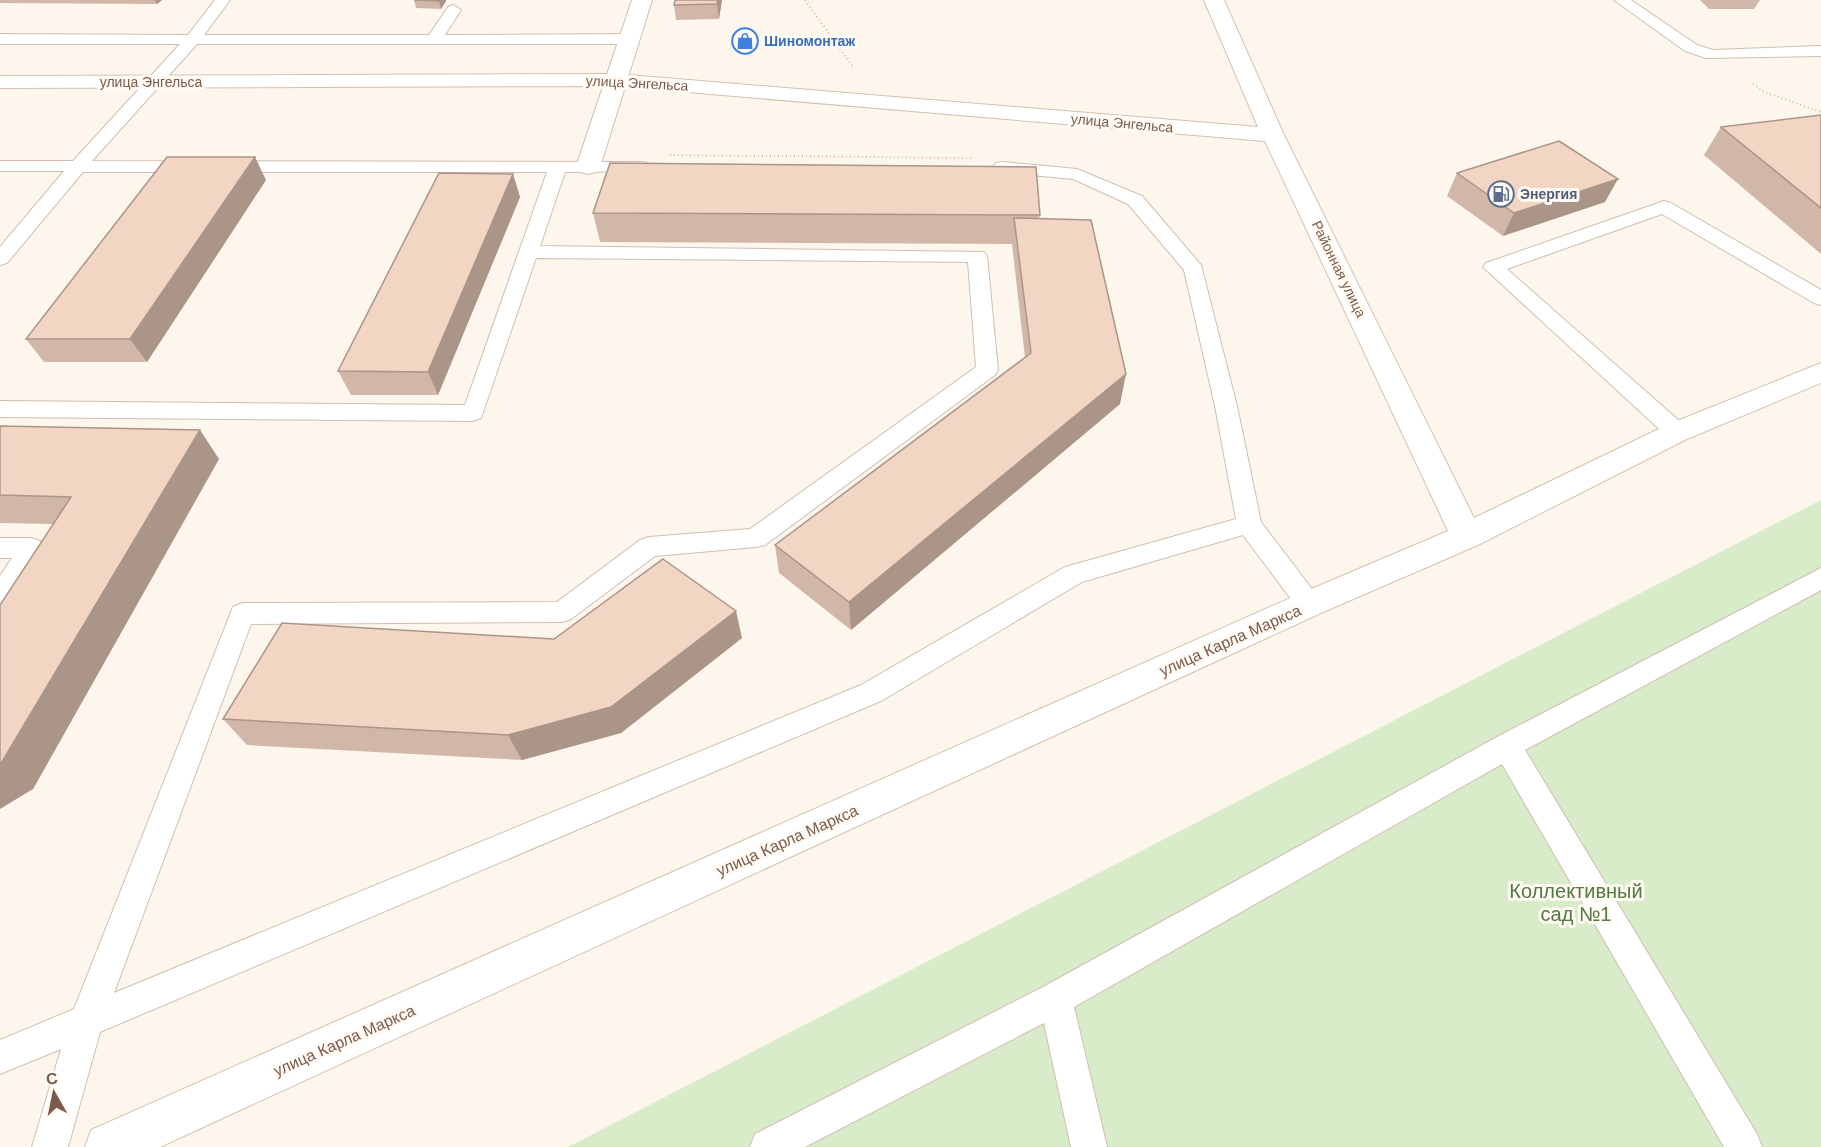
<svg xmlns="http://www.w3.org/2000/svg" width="1821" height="1147" font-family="Helvetica,sans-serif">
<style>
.green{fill:#d8ecc9}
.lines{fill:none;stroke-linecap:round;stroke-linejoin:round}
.lane-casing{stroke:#d1beb0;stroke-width:2}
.street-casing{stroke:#d1beb0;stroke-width:2}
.secondary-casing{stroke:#d6c0b0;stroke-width:2}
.path{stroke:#d9b8a5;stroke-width:2;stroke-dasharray:1 3;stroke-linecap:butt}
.lane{fill:#fff;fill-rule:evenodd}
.street{fill:#fff;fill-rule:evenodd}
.secondary{fill:#fff;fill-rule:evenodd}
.wall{fill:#d1b7a8}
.shaded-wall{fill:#aa9588}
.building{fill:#f3d5c3;stroke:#aa9588;stroke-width:1.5}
.labels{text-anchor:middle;stroke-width:6;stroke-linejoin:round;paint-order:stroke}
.far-shop-label{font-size:14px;font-weight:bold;fill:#366cbe;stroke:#fffaf3;text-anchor:start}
.far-street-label{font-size:14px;fill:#7a5c4d;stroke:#fffaf3}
.far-service-label{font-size:14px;font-weight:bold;fill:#4e5e75;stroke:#fffaf3;text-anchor:start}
.street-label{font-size:16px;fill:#7a5c4d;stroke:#fffaf3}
.near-park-label{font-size:20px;fill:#537a41;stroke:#fffaf3}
</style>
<rect width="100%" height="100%" fill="#fdf6ec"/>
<path class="green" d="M 1821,500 L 1821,1147 L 568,1147 Z"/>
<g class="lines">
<g class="lane-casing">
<path id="lane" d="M 215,0 L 230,0 L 204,35 L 429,35 L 448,7 L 453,5 L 461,10 L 445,35 L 627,34 L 635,39 L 627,44 L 197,44 L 92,161 L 642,162 L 648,163 L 651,167 L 648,171 L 565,172 L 540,246 L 984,252 L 987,256 L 998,370 L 995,375 L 765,545 L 756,547 L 655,556 L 571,619 L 562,622 L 251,624 L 114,993 L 861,685 L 1065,567 L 1236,519 L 1215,406 L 1184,270 L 1128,204 L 1073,179 L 1002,172 L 996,171 L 993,167 L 996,163 L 1002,162 L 1077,169 L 1142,196 L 1201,265 L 1237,406 L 1261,522 L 1318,597 L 1322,604 L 1318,611 L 1309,614 L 1300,611 L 1243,535 L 1082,582 L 881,701 L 100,1032 L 68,1147 L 32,1147 L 61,1049 L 0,1074 L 0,1040 L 74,1009 L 233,607 L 242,603 L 557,602 L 640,540 L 649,537 L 750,529 L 976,367 L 968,262 L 536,258 L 481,418 L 473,421 L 0,417 L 0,401 L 465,405 L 547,172 L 83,172 L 7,263 L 0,265 L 0,247 L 64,171 L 0,171 L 0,161 L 73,161 L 180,44 L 0,44 L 0,34 L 188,35 Z
M 1614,0 L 1631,0 L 1697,45 L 1713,50 L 1821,46 L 1821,56 L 1706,58 L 1685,51 Z
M 1664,201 L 1671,203 L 1821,290 L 1821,305 L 1814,303 L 1662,214 L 1507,269 L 1685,426 L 1688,432 L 1685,438 L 1677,440 L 1669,438 L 1483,267 L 1486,263 Z
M 0,538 L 31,538 L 40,541 L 44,548 L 9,604 L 0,607 L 0,576 L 12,558 L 0,558 Z
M 1821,568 L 1821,590 L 1525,750 L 1757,1134 L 1762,1147 L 1724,1147 L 1502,764 L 1074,1007 L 1107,1147 L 1071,1147 L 1044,1023 L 805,1147 L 750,1147 L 755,1134 L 1043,987 L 1497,737 Z"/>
</g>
<g class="street-casing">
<path id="street" d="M 632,0 L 652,0 L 600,167 L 596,172 L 588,174 L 580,172 L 576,167 Z"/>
</g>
<g class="secondary-casing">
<path id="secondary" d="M 1204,0 L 1224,0 L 1284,135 L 1474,518 L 1667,425 L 1821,363 L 1821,383 L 1687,439 L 1478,545 L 1321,613 L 160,1147 L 85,1147 L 91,1130 L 1297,595 L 1448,531 L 1265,141 L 616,86 L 0,88 L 0,76 L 616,74 L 1258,127 Z"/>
</g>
<path class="path" d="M 805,0 L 853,67
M 1753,84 L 1764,92 L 1821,112
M 670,155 L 972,158"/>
<use href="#lane" class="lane"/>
<use href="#street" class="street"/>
<use href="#secondary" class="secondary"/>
</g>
<path class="wall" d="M 0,0 L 162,0 L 157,4 L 0,3 Z
M 414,0 L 446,0 L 446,1 L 441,9 L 416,8 Z
M 675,0 L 722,0 L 719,19 L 676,20 L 674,5 Z
M 1700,0 L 1760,0 L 1754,9 L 1709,9 Z
M 1821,115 L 1821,254 L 1704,155 L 1721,127 Z
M 1457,173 L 1605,202 L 1503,236 L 1447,196 Z
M 513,174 L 520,197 L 438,395 L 351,395 L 338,371 Z
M 266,180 L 147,362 L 44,362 L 26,339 Z
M 593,213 L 1040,215 L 1039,219 L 1120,404 L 851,630 L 779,573 L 775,545 L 1025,358 L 1012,244 L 600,242 Z
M 0,426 L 219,459 L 33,789 L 53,524 L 0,523 Z
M 742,638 L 621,733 L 522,760 L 247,745 L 223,719 L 554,639 Z"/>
<path class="shaded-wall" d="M 155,0 L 162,0 L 157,4 Z
M 439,0 L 446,0 L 446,1 L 441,9 L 439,1 Z
M 718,0 L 722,0 L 719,19 L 717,4 Z
M 255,157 L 266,180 L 147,362 L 130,339 Z
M 513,174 L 520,197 L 438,395 L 428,372 Z
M 1618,179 L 1605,202 L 1503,236 L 1514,213 Z
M 1126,374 L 1120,404 L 851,630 L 849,602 Z
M 200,430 L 219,459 L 33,789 L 0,809 L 0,765 Z
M 736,611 L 742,638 L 621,733 L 522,760 L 508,735 Z"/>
<path class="building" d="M 414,0 L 439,0 L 439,1 Z
M 675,0 L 718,0 L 717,4 L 674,5 Z
M 1821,115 L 1821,208 L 1721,127 Z
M 1559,141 L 1618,179 L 1514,213 L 1457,173 Z
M 167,157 L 255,157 L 130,339 L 26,339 Z
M 610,163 L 1036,167 L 1040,215 L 593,213 Z
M 439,173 L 513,174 L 428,372 L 338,371 Z
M 1014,218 L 1091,220 L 1126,374 L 849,602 L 775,545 L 1031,353 Z
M 0,426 L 200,430 L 0,765 L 0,605 L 71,497 L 0,495 Z
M 663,559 L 736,611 L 611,707 L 508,735 L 223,719 L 282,623 L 554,639 Z"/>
<defs>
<g id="shop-ring" transform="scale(1.35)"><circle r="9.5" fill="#fffaf3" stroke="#3f7fe0" stroke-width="1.5"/><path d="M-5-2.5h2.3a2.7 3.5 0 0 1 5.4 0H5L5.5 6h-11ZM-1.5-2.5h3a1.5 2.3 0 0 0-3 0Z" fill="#3f7fe0"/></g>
<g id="fuel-ring" transform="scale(1.35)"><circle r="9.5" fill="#fffaf3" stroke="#5c6f8a" stroke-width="1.5"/><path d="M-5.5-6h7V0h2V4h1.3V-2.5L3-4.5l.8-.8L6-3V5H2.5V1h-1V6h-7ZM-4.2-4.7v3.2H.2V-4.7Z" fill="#5c6f8a"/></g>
</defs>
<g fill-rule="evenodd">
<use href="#shop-ring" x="745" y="41"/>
<use href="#fuel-ring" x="1501" y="194"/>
</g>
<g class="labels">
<g class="far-shop-label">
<text x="764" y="46">Шиномонтаж</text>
</g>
<g class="far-street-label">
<text x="151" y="87">улица Энгельса</text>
<text transform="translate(637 83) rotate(3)" y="5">улица Энгельса</text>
<text transform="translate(1122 123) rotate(5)" y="5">улица Энгельса</text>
<text transform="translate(1339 269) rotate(64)" y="5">Районная улица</text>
</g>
<g class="far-service-label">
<text x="1520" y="199">Энергия</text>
</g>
<g class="street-label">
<text transform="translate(1230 640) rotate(-24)" y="6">улица Карла Маркса</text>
<text transform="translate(787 840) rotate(-24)" y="6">улица Карла Маркса</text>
<text transform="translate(344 1040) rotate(-24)" y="6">улица Карла Маркса</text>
</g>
<g class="near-park-label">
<text x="1576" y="898">Коллективный<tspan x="1576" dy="23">сад №1</tspan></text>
</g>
</g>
<g transform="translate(54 1093) rotate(351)" stroke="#fffaf3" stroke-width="4.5" paint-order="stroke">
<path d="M0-4.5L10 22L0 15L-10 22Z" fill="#7a5c4d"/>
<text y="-9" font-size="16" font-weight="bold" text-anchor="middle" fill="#7a5c4d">С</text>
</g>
</svg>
